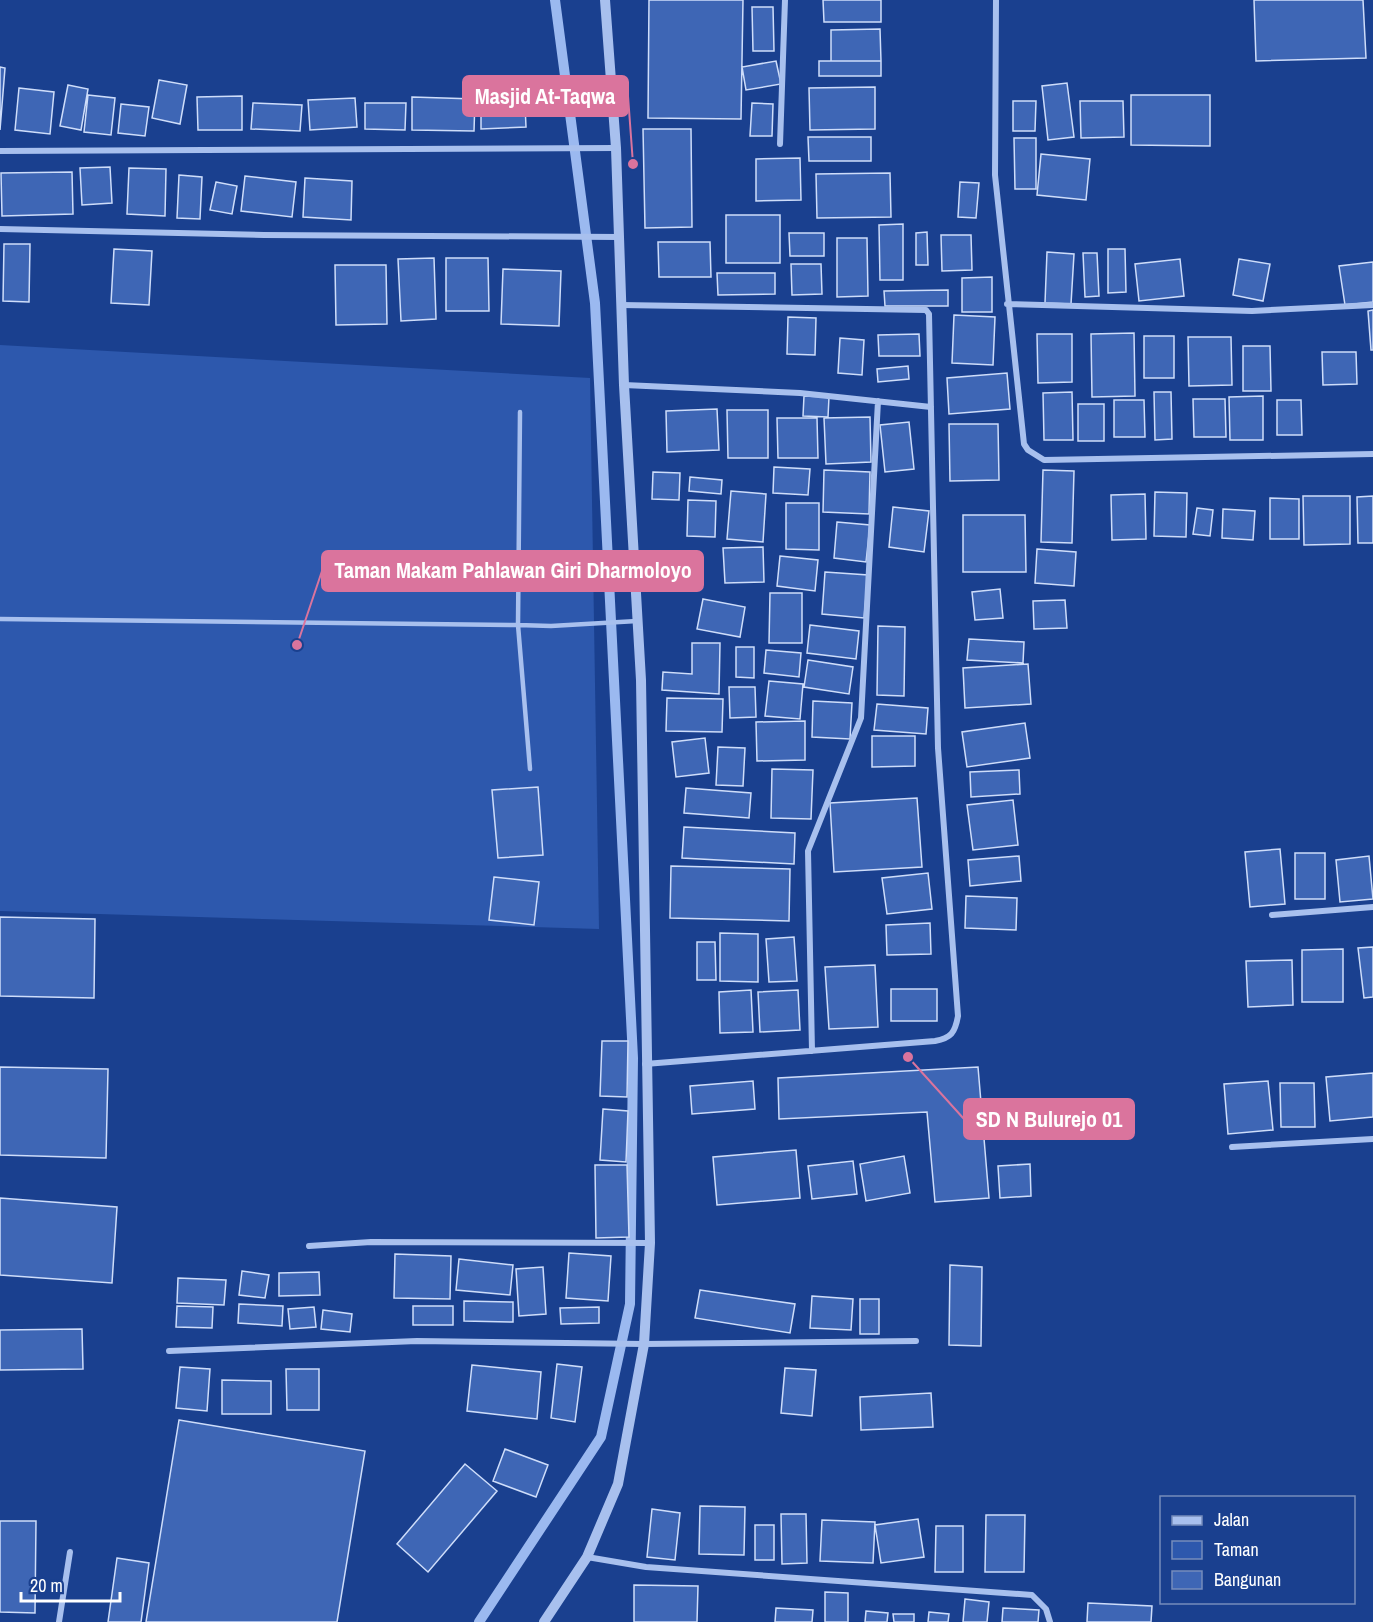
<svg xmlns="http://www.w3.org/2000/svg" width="1373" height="1622" font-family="'Archivo Narrow',sans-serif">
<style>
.green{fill:#2d58ad}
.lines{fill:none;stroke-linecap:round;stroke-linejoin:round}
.stream{stroke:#9bb9f0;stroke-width:10}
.building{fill:#3e66b5;stroke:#ceddfa;stroke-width:1.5}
.service{stroke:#a8c0ee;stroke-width:4.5}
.minor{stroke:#a8c0ee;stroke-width:6}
.tertiary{stroke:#a8c0ee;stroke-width:10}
.leader{fill:none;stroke:#da749d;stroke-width:2}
.callout-dot{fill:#da749d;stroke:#1a408f;stroke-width:2}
.callout{fill:#da749d;stroke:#da749d;stroke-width:2}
.callout-label{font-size:22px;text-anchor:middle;font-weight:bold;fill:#fff}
</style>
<rect width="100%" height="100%" fill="#1a408f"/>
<path class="green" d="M 0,345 L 590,378 L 599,929 L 0,911 Z"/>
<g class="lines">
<path class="stream" d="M 479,1622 L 601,1437 L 630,1304 L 633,1058 L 595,303 L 555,0"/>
</g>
<path class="building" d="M 649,0 L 743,0 L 741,119 L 648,118 Z
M 823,0 L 881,0 L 881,22 L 824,22 Z
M 1254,0 L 1363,0 L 1366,58 L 1256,61 Z
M 752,7 L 773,7 L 774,51 L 753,51 Z
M 880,29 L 881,61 L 831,61 L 831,30 Z
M 776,61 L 781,84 L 746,90 L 742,67 Z
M 819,61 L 881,61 L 881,76 L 819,76 Z
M 0,67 L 5,68 L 0,130 Z
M 159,80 L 187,85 L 180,124 L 152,118 Z
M 1067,83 L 1074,137 L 1048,140 L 1042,86 Z
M 68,85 L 88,89 L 81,130 L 60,126 Z
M 875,87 L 875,129 L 810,130 L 809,88 Z
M 19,88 L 54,92 L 50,134 L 15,130 Z
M 88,95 L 115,98 L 111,135 L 84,132 Z
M 1131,95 L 1210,95 L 1210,146 L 1131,145 Z
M 242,96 L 242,130 L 198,130 L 197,97 Z
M 412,97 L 475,99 L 474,131 L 412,130 Z
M 355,98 L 357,127 L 310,130 L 308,100 Z
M 1013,101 L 1036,101 L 1035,131 L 1013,131 Z
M 1080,101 L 1123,101 L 1124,137 L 1081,138 Z
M 253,103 L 302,105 L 300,131 L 251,129 Z
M 365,103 L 406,103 L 405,130 L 365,129 Z
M 752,103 L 773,104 L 772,136 L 750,136 Z
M 121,104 L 149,107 L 145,136 L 118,133 Z
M 525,104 L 526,127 L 481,129 L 481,105 Z
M 643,129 L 691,129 L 692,227 L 645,228 Z
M 808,137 L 871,137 L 871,161 L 809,161 Z
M 1014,138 L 1036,138 L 1036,189 L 1015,189 Z
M 1041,154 L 1090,159 L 1086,200 L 1037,195 Z
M 800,158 L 801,200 L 756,201 L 756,159 Z
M 110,167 L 112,203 L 82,205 L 80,168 Z
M 129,168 L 166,169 L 165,216 L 127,214 Z
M 72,172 L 73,214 L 2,216 L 1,173 Z
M 890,173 L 891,217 L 817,218 L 816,174 Z
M 179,175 L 202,177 L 200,219 L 177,218 Z
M 245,176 L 296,182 L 292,217 L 241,211 Z
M 305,178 L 352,181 L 351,220 L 303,217 Z
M 216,182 L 237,186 L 232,214 L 210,210 Z
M 960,182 L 979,183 L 976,218 L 958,217 Z
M 726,215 L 780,215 L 780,263 L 726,263 Z
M 903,224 L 903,280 L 880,280 L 879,225 Z
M 927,232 L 928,265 L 916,265 L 916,233 Z
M 789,233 L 824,233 L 824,256 L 790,256 Z
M 941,235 L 971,235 L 972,270 L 942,271 Z
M 837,238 L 867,238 L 868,296 L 837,297 Z
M 658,242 L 710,242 L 711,277 L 659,277 Z
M 4,244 L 30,244 L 29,302 L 3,301 Z
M 114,249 L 152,251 L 149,305 L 111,303 Z
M 1108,249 L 1125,249 L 1126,292 L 1108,293 Z
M 1047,252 L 1074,254 L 1071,304 L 1045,303 Z
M 1083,253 L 1097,253 L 1099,296 L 1085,297 Z
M 434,258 L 436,319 L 401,321 L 398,259 Z
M 446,258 L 488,258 L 489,311 L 446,311 Z
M 1180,259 L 1184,296 L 1139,301 L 1135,264 Z
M 1239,259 L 1270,264 L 1263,301 L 1233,295 Z
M 1373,262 L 1373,302 L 1345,305 L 1339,266 Z
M 791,264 L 821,264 L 822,294 L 792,295 Z
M 335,265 L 386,265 L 387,324 L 336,325 Z
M 503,269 L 561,271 L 559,326 L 501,324 Z
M 717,273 L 775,273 L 775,294 L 718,295 Z
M 992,277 L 992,312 L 962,312 L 962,278 Z
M 948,290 L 948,306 L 885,306 L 884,291 Z
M 1373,310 L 1373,350 L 1371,350 L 1368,311 Z
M 954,315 L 995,317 L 993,365 L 952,363 Z
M 788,317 L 816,318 L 815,355 L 787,354 Z
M 1134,333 L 1135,396 L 1092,397 L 1091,334 Z
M 919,334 L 920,356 L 879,356 L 878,335 Z
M 1037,334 L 1072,334 L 1072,382 L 1038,383 Z
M 1144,336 L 1174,336 L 1174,378 L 1144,378 Z
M 1188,337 L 1231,337 L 1232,385 L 1189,386 Z
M 840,338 L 864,340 L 862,375 L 838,373 Z
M 1243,346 L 1270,346 L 1271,391 L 1243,391 Z
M 1322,352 L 1356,352 L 1357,384 L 1323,385 Z
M 908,366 L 909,379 L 878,382 L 877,369 Z
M 1007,373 L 1010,409 L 949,414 L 947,378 Z
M 1072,392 L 1073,440 L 1044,440 L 1043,393 Z
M 1154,392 L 1171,392 L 1172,439 L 1155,440 Z
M 804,396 L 829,397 L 828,417 L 803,416 Z
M 1263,396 L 1263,440 L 1230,440 L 1229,397 Z
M 1193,399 L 1225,399 L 1226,437 L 1194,437 Z
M 1114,400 L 1144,400 L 1145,437 L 1114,437 Z
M 1277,400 L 1301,400 L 1302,435 L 1277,435 Z
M 1078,404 L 1104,404 L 1104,441 L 1078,441 Z
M 717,409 L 719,450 L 667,452 L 666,411 Z
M 727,410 L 768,410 L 768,458 L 728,458 Z
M 870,417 L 871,462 L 826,464 L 824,418 Z
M 777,418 L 817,418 L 818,458 L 778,458 Z
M 909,422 L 914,469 L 885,472 L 880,425 Z
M 949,424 L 998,424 L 999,480 L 950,481 Z
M 774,467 L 810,469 L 808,495 L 773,493 Z
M 824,470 L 870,472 L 869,514 L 823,512 Z
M 1043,470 L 1074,471 L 1072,543 L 1041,542 Z
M 653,472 L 680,473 L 679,500 L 652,499 Z
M 690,477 L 722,480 L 721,494 L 689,491 Z
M 731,491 L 766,494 L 763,542 L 727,539 Z
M 1155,492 L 1187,493 L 1186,537 L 1154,536 Z
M 1145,494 L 1146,539 L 1112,540 L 1111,495 Z
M 1303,496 L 1350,496 L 1350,544 L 1304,545 Z
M 1373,496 L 1373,543 L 1358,543 L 1357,497 Z
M 1270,498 L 1299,499 L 1299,539 L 1270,539 Z
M 688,500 L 716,501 L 715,537 L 687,536 Z
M 786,503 L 819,503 L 819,550 L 786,549 Z
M 893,507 L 929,511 L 924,552 L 889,547 Z
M 1197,508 L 1213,510 L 1210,536 L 1193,534 Z
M 1223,509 L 1255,511 L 1253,540 L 1222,538 Z
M 963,515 L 1025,515 L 1026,572 L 963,572 Z
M 837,522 L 870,525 L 866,562 L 834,558 Z
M 763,547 L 764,582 L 725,583 L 723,548 Z
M 1037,549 L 1076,552 L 1074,586 L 1035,583 Z
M 780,556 L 818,560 L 815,591 L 777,586 Z
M 825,572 L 868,575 L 864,618 L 822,614 Z
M 1000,589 L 1003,618 L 975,620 L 972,592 Z
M 770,593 L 802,593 L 802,643 L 769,643 Z
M 703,599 L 745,607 L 740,637 L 697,629 Z
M 1065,600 L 1067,628 L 1034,629 L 1033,601 Z
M 810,625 L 859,631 L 856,659 L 807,653 Z
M 878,626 L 905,627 L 904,696 L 877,695 Z
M 969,639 L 1024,642 L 1023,663 L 967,660 Z
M 692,643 L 720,643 L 719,694 L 662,690 L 663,672 L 692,674 Z
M 736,647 L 754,647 L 754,678 L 736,677 Z
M 766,650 L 801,653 L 799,677 L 764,673 Z
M 808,660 L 853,667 L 849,694 L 804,687 Z
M 1028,664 L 1031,704 L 965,708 L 963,668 Z
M 769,681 L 803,684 L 800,719 L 765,716 Z
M 729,687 L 755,687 L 756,717 L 730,718 Z
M 667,698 L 723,699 L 722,732 L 666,731 Z
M 813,701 L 852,703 L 850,739 L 812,737 Z
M 877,704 L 928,708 L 926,734 L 874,730 Z
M 805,721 L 805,760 L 757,761 L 756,722 Z
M 1025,723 L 1030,758 L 967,767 L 962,732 Z
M 872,736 L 915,736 L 915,766 L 872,767 Z
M 705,738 L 709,773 L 676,777 L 672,742 Z
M 718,747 L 745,748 L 743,786 L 716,785 Z
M 772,769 L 813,770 L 811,819 L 771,818 Z
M 1019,770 L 1020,794 L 971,797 L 970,772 Z
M 538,787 L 543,855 L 498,858 L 492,790 Z
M 686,788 L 751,793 L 749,818 L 684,813 Z
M 917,798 L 922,867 L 834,872 L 830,803 Z
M 1013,800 L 1018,845 L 973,850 L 967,805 Z
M 684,827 L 795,833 L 794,864 L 682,858 Z
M 1280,849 L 1285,904 L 1250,907 L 1245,852 Z
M 1295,853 L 1325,853 L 1325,899 L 1295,899 Z
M 1019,856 L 1021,881 L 970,886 L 968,860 Z
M 1369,856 L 1373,899 L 1340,902 L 1336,860 Z
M 671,866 L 790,869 L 789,921 L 670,918 Z
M 928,873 L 932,909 L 887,914 L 882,878 Z
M 494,877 L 539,882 L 534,925 L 489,920 Z
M 966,896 L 1017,898 L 1016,930 L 965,928 Z
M 0,917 L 95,919 L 94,998 L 0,996 Z
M 930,923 L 931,954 L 887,955 L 886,925 Z
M 720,933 L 758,934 L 758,982 L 720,981 Z
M 794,937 L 797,981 L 769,982 L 766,939 Z
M 697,942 L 715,942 L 716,980 L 697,980 Z
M 1373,947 L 1373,997 L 1364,998 L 1358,948 Z
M 1343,949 L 1343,1002 L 1302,1002 L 1302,950 Z
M 1292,960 L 1293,1005 L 1248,1007 L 1246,961 Z
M 875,965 L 878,1027 L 829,1029 L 825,967 Z
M 891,989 L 937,989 L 937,1021 L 891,1021 Z
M 751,990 L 753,1032 L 720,1033 L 719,992 Z
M 798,990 L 800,1030 L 760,1032 L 758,992 Z
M 602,1041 L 628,1041 L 627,1097 L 600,1096 Z
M 0,1067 L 108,1069 L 106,1158 L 0,1155 Z
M 978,1067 L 989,1198 L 935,1202 L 927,1112 L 779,1119 L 778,1078 Z
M 1373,1073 L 1373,1117 L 1330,1121 L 1326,1077 Z
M 753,1081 L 755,1109 L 692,1114 L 690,1086 Z
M 1268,1081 L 1273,1130 L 1228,1134 L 1224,1084 Z
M 1280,1083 L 1314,1083 L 1315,1127 L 1281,1127 Z
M 603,1109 L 628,1111 L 626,1162 L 600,1160 Z
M 796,1150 L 800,1198 L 717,1205 L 713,1157 Z
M 904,1156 L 910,1193 L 866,1201 L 860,1164 Z
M 853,1161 L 857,1194 L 812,1199 L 808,1166 Z
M 1030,1164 L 1031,1196 L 1000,1198 L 998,1166 Z
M 595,1165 L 627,1165 L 629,1237 L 596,1238 Z
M 0,1198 L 117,1207 L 112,1283 L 0,1275 Z
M 569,1253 L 611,1256 L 608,1301 L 566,1298 Z
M 395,1254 L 451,1256 L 450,1299 L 394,1298 Z
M 459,1259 L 513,1265 L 510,1295 L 456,1290 Z
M 950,1265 L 982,1267 L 981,1346 L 949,1345 Z
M 543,1267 L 546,1314 L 519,1316 L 516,1269 Z
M 242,1271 L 269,1275 L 265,1298 L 239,1295 Z
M 319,1272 L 320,1295 L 279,1296 L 279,1273 Z
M 178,1278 L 226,1280 L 224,1305 L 177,1303 Z
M 700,1290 L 795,1304 L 790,1333 L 695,1318 Z
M 812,1296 L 853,1299 L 851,1330 L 810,1328 Z
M 860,1299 L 879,1299 L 879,1334 L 860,1334 Z
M 464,1301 L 513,1302 L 513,1322 L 464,1321 Z
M 239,1304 L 283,1306 L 282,1326 L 238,1323 Z
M 177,1306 L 213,1307 L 212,1328 L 176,1327 Z
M 413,1306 L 453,1306 L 453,1325 L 413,1325 Z
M 314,1307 L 316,1327 L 290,1329 L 288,1309 Z
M 599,1307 L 599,1323 L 561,1324 L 560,1308 Z
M 323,1310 L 352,1314 L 350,1332 L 321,1329 Z
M 82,1329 L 83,1369 L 0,1370 L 0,1330 Z
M 557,1364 L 582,1367 L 575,1422 L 551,1418 Z
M 472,1365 L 541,1372 L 537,1419 L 467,1411 Z
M 180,1367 L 210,1369 L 207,1411 L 176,1408 Z
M 785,1368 L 816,1370 L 812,1416 L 781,1413 Z
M 286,1369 L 319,1369 L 319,1410 L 287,1410 Z
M 222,1380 L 271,1381 L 271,1414 L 222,1414 Z
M 931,1393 L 933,1427 L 861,1430 L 860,1397 Z
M 179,1420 L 365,1451 L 337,1622 L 146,1622 Z
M 505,1449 L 548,1465 L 536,1497 L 493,1481 Z
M 465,1464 L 497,1491 L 428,1572 L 397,1544 Z
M 700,1506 L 745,1507 L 744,1555 L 699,1554 Z
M 652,1509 L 680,1513 L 675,1560 L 647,1557 Z
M 781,1514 L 806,1514 L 807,1563 L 782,1564 Z
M 986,1515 L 1025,1515 L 1024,1572 L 985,1572 Z
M 918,1519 L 924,1557 L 881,1563 L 875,1525 Z
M 822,1520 L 875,1522 L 873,1563 L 820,1561 Z
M 0,1521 L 36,1521 L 35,1613 L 0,1612 Z
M 755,1525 L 774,1525 L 774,1560 L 755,1560 Z
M 936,1526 L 963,1526 L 963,1572 L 935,1572 Z
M 117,1558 L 149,1563 L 141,1622 L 108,1622 Z
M 634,1585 L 698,1586 L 697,1622 L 634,1622 Z
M 825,1592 L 848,1593 L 848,1622 L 825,1622 Z
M 965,1599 L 989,1602 L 987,1622 L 963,1622 Z
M 1088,1603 L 1152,1606 L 1151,1622 L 1087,1622 Z
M 776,1608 L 813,1610 L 812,1622 L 775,1622 Z
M 1003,1608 L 1039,1610 L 1038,1622 L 1002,1622 Z
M 866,1611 L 888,1613 L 887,1622 L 865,1622 Z
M 929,1612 L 949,1614 L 948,1622 L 928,1622 Z
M 893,1614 L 914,1614 L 914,1622 L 894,1622 Z"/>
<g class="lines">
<path class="service" d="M 0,619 L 518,625 L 520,412
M 530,769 L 518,625 L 551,626 L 637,621"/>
<path class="minor" d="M 996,0 L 995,175 L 1024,444 L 1028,450 L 1044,460 L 1373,454
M 780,144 L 785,0
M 0,151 L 616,148
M 0,229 L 264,235 L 619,237
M 1007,304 L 1252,311 L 1373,305
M 621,305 L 926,310 L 929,314 L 938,748 L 958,1016 C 955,1033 951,1038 935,1041 L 645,1064
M 624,385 L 800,393 L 931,407
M 1272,915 L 1373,907
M 812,1051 L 808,851 L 861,718 L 878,401
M 1232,1147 L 1373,1139
M 309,1246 L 371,1242 L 650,1243
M 169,1351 L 417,1341 L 644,1344 L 916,1341
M 587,1557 L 646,1567 L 1032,1595 L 1046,1609 L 1050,1622
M 59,1622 L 70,1552"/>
<path class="tertiary" d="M 544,1622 L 587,1557 L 618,1484 L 644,1344 L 650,1243 L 641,680 L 624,385 L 616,148 L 605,0"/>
</g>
<path class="leader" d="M633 164L628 96M297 645L322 571M908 1057L964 1119"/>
<g class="callout-dot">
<circle cx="633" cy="164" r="6"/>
<circle cx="297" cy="645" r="6"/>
<circle cx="908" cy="1057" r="6"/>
</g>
<g class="callout">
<rect x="463" y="76" width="165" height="40" rx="6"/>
<rect x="322" y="551" width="381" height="40" rx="6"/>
<rect x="964" y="1099" width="170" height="40" rx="6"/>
</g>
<g class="callout-label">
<text x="545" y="104">Masjid At-Taqwa</text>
<text x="513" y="578">Taman Makam Pahlawan Giri Dharmoloyo</text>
<text x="1049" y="1127">SD N Bulurejo 01</text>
</g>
<rect x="1160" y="1496" width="195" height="108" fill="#1a408f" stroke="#768cbc" stroke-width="1.5"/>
<rect x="1172" y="1516" width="30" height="9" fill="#a8c0ee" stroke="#768cbc" stroke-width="1.5"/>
<text x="1214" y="1526" font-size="18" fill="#ffffff">Jalan</text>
<rect x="1172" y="1541" width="30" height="18" fill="#2d58ad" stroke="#768cbc" stroke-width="1.5"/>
<text x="1214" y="1556" font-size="18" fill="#ffffff">Taman</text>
<rect x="1172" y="1571" width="30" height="18" fill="#3e66b5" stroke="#768cbc" stroke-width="1.5"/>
<text x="1214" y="1586" font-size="18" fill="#ffffff">Bangunan</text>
<path d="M21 1592v9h99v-9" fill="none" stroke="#ffffff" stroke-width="3"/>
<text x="30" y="1592" font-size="18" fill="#ffffff" stroke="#1a408f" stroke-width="4.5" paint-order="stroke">20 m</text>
</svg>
